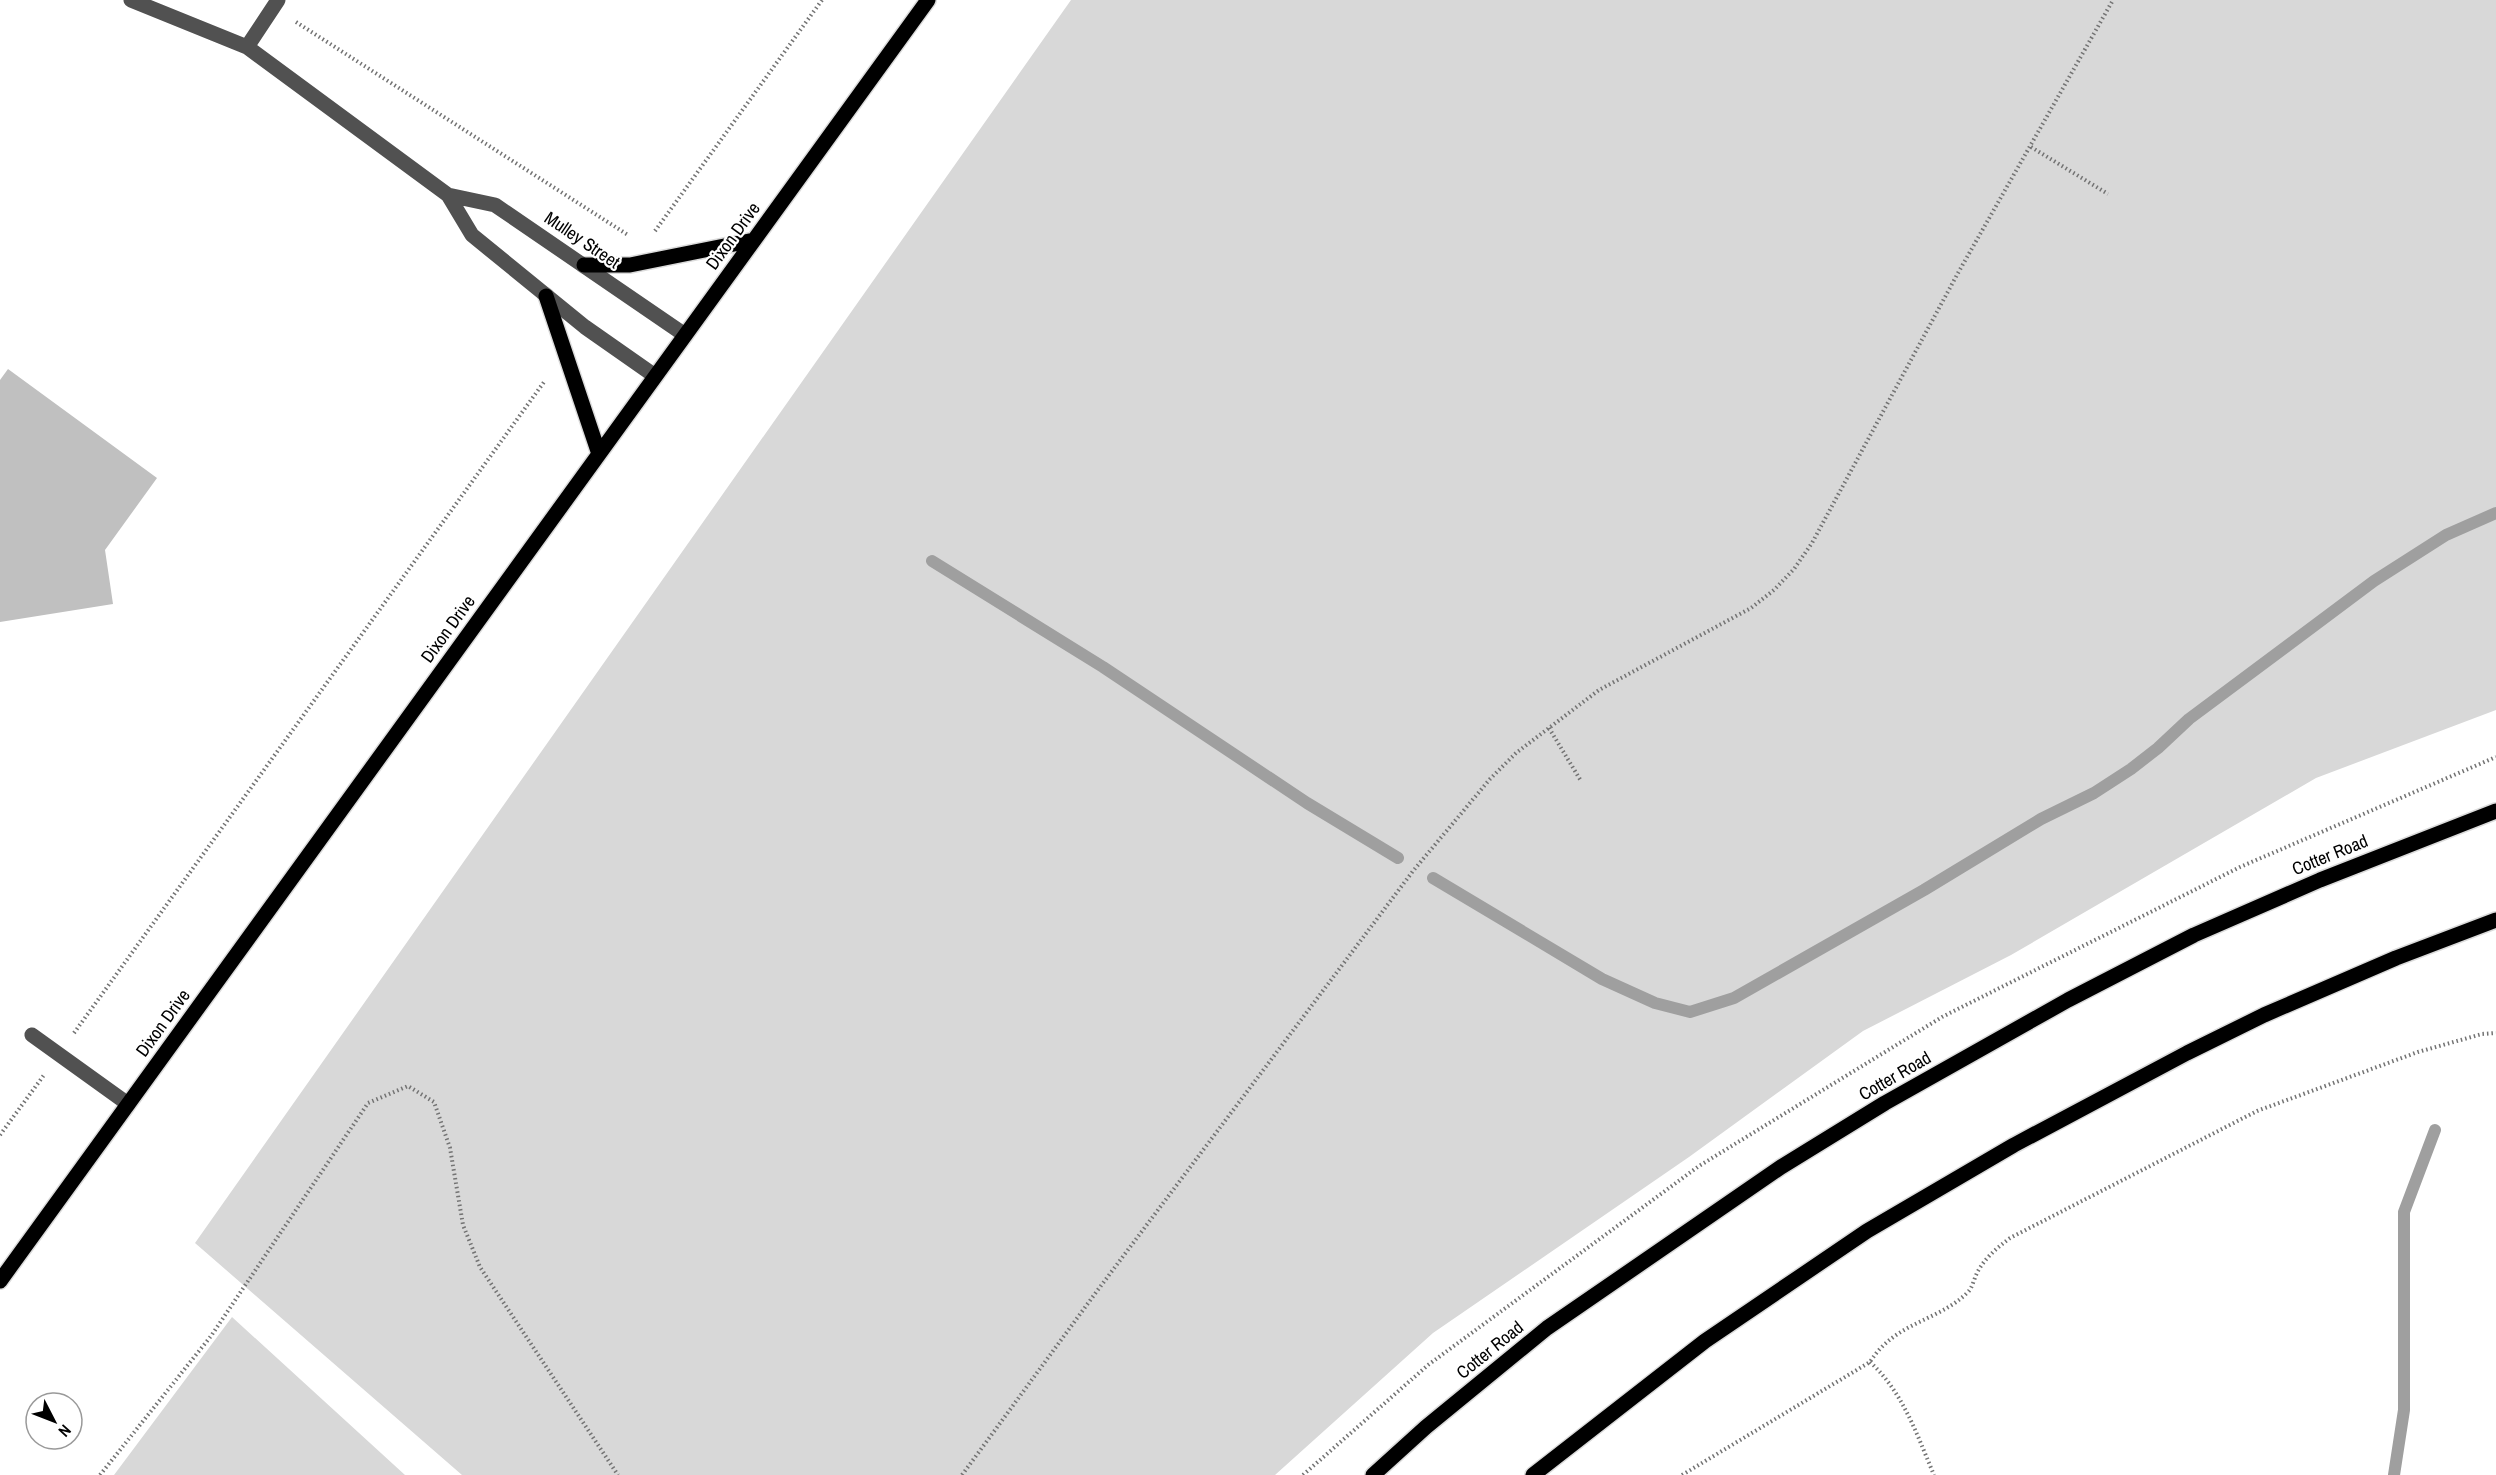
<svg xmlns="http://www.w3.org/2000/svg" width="2496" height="1475" font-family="'Archivo Narrow',sans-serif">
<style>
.green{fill:#d8d8d8}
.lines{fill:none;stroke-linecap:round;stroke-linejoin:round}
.stream{stroke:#9f9f9f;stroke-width:12}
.building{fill:#c0c0c0}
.major-casing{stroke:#dbdbdb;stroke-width:18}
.path{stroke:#737373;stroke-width:4;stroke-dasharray:1.5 3;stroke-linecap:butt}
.minor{stroke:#515151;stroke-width:15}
.major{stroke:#000;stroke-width:15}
.labels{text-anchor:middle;stroke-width:4.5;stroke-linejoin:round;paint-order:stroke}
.street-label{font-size:18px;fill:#000;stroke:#fff}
</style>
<rect width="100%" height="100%" fill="#fff"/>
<path class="green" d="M 1071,0 L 2496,0 L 2496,710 L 2316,778 L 2011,955 L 1863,1031 L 1689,1157 L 1433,1333 L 1275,1475 L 462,1475 L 195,1243 Z
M 232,1317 L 405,1475 L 114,1475 Z"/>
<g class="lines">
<path class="stream" d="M 932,561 L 1103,667 L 1307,803 L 1398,858
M 1433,878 L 1602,979 L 1655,1003 L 1690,1012 L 1734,998 L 1924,890 L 2041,819 L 2094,793 L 2131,769 L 2158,748 L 2189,719 L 2374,581 L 2446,535 L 2496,513
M 2394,1475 L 2404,1410 L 2404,1212 L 2435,1130"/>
</g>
<path class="building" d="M 8,369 L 157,478 L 105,550 L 113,604 L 0,622 L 0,380 Z"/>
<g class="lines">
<g class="major-casing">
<path id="major" d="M 584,265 L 630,265 L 754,240
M 546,296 L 599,454
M 0,1281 L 928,0
M 1373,1475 L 1426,1427 L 1547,1328 L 1781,1167 L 1885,1103 L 2068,1000 L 2194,935 L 2320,880 L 2496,811
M 1533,1475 L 1705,1341 L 1867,1231 L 2014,1145 L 2187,1053 L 2264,1015 L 2396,958 L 2496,920"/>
</g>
<path class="path" d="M 296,22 L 628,235
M 2031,147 L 2108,194
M 655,231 L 822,0
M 1549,728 L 1581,781
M 74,1033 L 544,382
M 0,1135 L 44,1075
M 1870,1362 C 1903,1392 1917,1435 1934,1475
M 100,1475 L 211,1336 L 368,1103 L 408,1086 L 434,1102 L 450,1148 L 463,1225 L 480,1267 L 618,1475
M 962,1475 L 1097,1291 L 1413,871 L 1490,779 L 1516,753 L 1599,690 L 1751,608 L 1774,590 L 1794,569 L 1812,543 L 1958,273 L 2113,0
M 1303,1475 L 1428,1365 L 1699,1166 L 1942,1017 L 2240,867 L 2496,757
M 1682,1475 L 1870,1362 C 1896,1321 1938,1322 1968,1292 C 1973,1287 1974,1278 1978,1271 C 1986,1257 1997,1248 2010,1238 L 2257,1111 L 2418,1052 L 2482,1034 L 2496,1033"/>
<path class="minor" d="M 131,0 L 247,47 L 448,195 L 472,235 L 585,327 L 655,376
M 247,47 L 278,0
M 448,195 L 495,205 L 685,335
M 32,1035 L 128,1104"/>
<use href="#major" class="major"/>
</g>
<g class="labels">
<g class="street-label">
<text transform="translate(733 236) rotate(-54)" y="6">Dixon Drive</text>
<text transform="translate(582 240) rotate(34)" y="6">Mulley Street</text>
<text transform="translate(448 629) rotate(-54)" y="6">Dixon Drive</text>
<text transform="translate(2330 855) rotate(-22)" y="6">Cotter Road</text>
<text transform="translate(163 1023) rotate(-54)" y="6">Dixon Drive</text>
<text transform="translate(1895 1076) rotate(-30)" y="6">Cotter Road</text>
<text transform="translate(1490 1350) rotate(-39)" y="6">Cotter Road</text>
</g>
</g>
<g transform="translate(54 1421) rotate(132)"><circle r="28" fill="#ffffff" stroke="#999999" stroke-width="1.5"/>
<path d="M0-4.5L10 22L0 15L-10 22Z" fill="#000000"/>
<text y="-9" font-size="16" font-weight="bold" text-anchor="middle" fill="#000000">N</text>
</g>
</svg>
